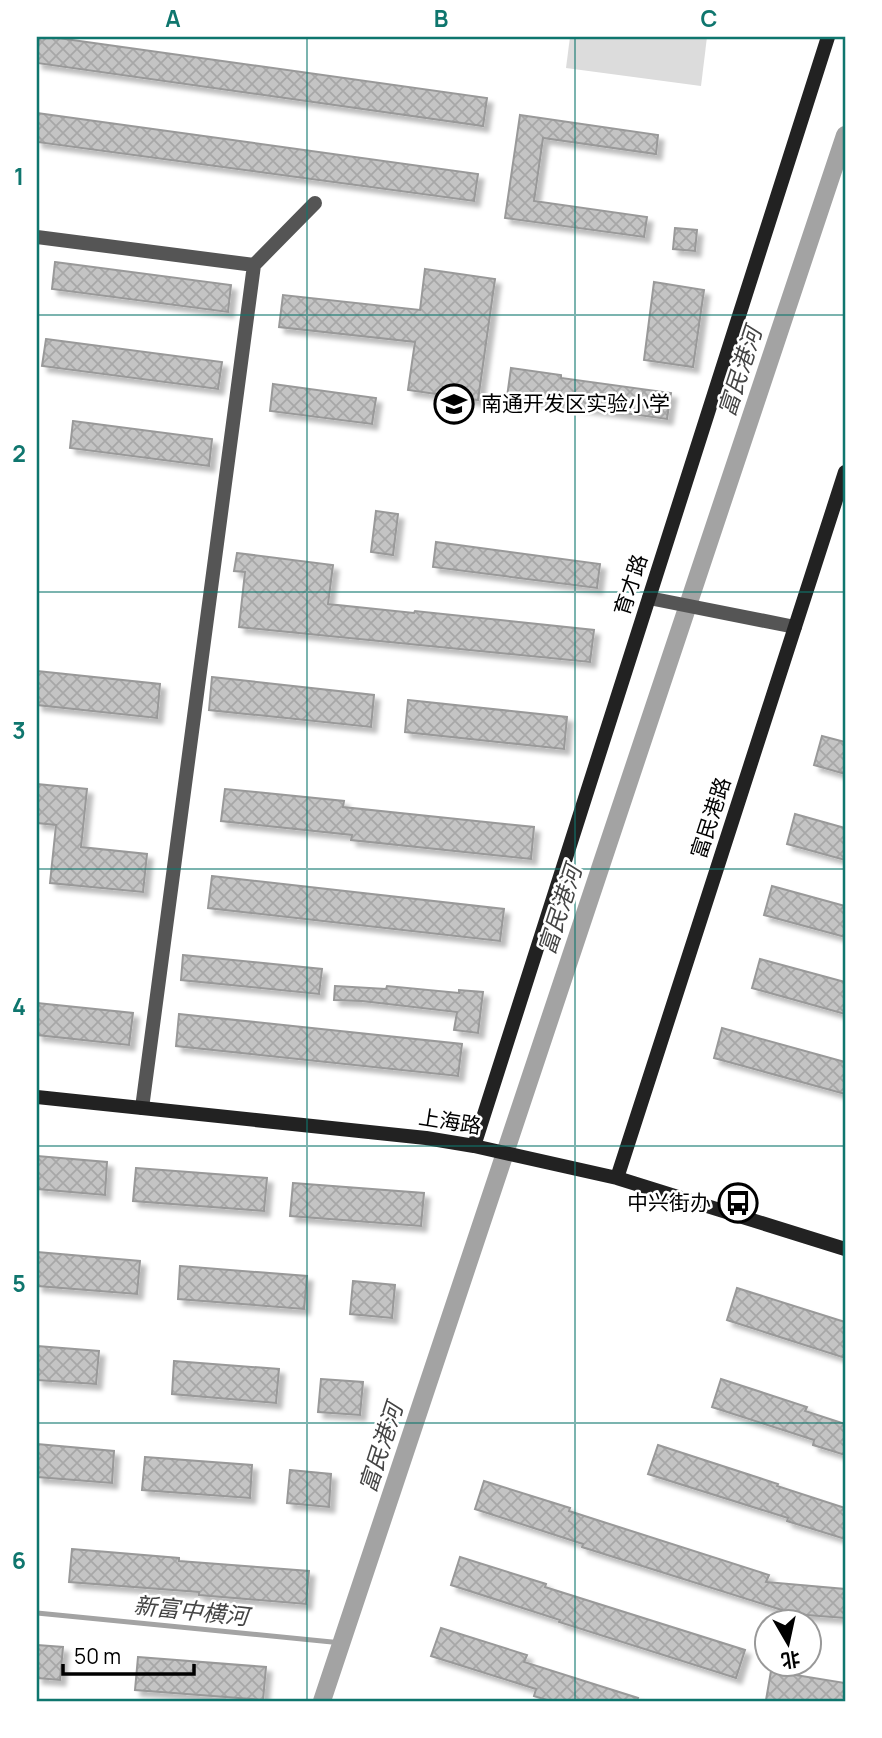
<svg xmlns="http://www.w3.org/2000/svg" width="882" height="1738" font-family="Manrope,'Noto Sans SC',sans-serif">
<style>
.garden{fill:#dcdcdc}
.lines{fill:none;stroke-linecap:round;stroke-linejoin:round}
.stream{stroke:#a3a3a3;stroke-width:5}
.canal{stroke:#a3a3a3;stroke-width:18}
.building{fill:url(#building-cross-hatch);stroke:#999;stroke-width:2;filter:url(#shadow)}
.street{stroke:#555;stroke-width:14}
.secondary{stroke:#222;stroke-width:14}
.grid{fill:none;stroke:#0f766e;stroke-width:2;stroke-opacity:0.55}
.labels{text-anchor:middle;stroke-width:5;stroke-linejoin:round;paint-order:stroke}
.poi-label{font-size:21px;fill:#000;stroke:#fff;text-anchor:start}
.street-label{font-size:21px;fill:#000;stroke:#fff}
.water-label{font-size:23px;font-style:italic;fill:#444;stroke:#fff}
.neatline{fill:none;stroke:#0f766e;stroke-width:2.5}
.grid-label{font-size:23px;text-anchor:middle;font-weight:bold;fill:#0f766e}
</style>
<defs>
<pattern id="building-cross-hatch" width="8" height="8" patternUnits="userSpaceOnUse" patternTransform="scale(1.75)"><rect width="8" height="8" fill="#c4c4c4"/><path d="M0 0l8 8M0 8l8-8" fill="none" stroke="#a7a7a7"/></pattern>
<filter id="shadow"><feDropShadow dx="5.5" dy="5.5" stdDeviation="2" flood-color="#0004"/></filter>
</defs>
<rect width="100%" height="100%" fill="#fff"/>
<path class="garden" d="M 570,37 L 707,37 L 701,86 L 566,68 Z"/>
<g class="lines">
<path class="stream" d="M 37,1613 L 342,1643"/>
<path class="canal" d="M 322,1701 L 845,135"/>
</g>
<path class="building" d="M 39,37 L 51,37 L 487,98 L 483,126 L 37,63 Z
M 37,113 L 478,174 L 474,201 L 37,142 Z
M 520,115 L 658,135 L 656,154 L 543,138 L 534,201 L 647,217 L 644,237 L 505,218 Z
M 675,228 L 697,230 L 695,251 L 673,249 Z
M 55,262 L 231,285 L 228,312 L 52,289 Z
M 425,269 L 495,279 L 478,400 L 408,390 L 415,342 L 279,327 L 283,295 L 420,310 Z
M 654,282 L 704,290 L 693,367 L 644,360 Z
M 46,339 L 222,362 L 218,389 L 42,366 Z
M 511,368 L 561,375 L 561,378 L 671,393 L 667,419 L 507,397 Z
M 273,384 L 376,398 L 372,424 L 270,411 Z
M 73,421 L 212,439 L 209,466 L 70,448 Z
M 376,511 L 398,514 L 393,555 L 371,552 Z
M 436,542 L 600,564 L 597,588 L 433,567 Z
M 237,553 L 333,565 L 328,604 L 414,613 L 415,611 L 594,630 L 590,662 L 239,627 L 245,572 L 234,571 Z
M 37,671 L 160,684 L 157,718 L 37,705 Z
M 212,677 L 374,695 L 371,727 L 209,710 Z
M 408,700 L 567,717 L 564,749 L 405,732 Z
M 822,736 L 845,742 L 845,774 L 814,765 Z
M 37,784 L 87,789 L 81,847 L 147,854 L 143,892 L 50,883 L 56,825 L 37,823 Z
M 225,789 L 344,801 L 343,807 L 534,827 L 531,859 L 351,840 L 352,835 L 221,821 Z
M 795,814 L 845,828 L 845,860 L 787,844 Z
M 212,876 L 504,909 L 500,941 L 208,908 Z
M 772,886 L 845,906 L 845,937 L 764,915 Z
M 183,955 L 322,969 L 319,994 L 181,980 Z
M 760,959 L 845,982 L 845,1014 L 752,988 Z
M 335,986 L 386,989 L 387,986 L 459,993 L 459,990 L 483,992 L 478,1033 L 454,1030 L 457,1012 L 362,1001 L 334,1000 Z
M 37,1003 L 133,1013 L 129,1045 L 37,1035 Z
M 179,1014 L 462,1044 L 458,1076 L 176,1046 Z
M 722,1028 L 845,1062 L 845,1094 L 714,1058 Z
M 37,1156 L 107,1162 L 105,1195 L 37,1189 Z
M 136,1168 L 267,1178 L 264,1211 L 133,1201 Z
M 293,1183 L 424,1193 L 421,1226 L 290,1216 Z
M 37,1252 L 140,1261 L 137,1294 L 37,1286 Z
M 180,1266 L 307,1276 L 304,1309 L 178,1299 Z
M 353,1281 L 395,1285 L 392,1318 L 350,1314 Z
M 737,1288 L 845,1322 L 845,1358 L 727,1320 Z
M 37,1346 L 99,1351 L 96,1384 L 37,1380 Z
M 174,1361 L 279,1369 L 276,1403 L 172,1394 Z
M 321,1379 L 363,1382 L 360,1415 L 318,1412 Z
M 721,1379 L 807,1407 L 805,1411 L 845,1424 L 845,1455 L 813,1445 L 814,1440 L 712,1407 Z
M 37,1444 L 114,1451 L 112,1483 L 37,1477 Z
M 658,1445 L 778,1484 L 777,1486 L 845,1508 L 845,1539 L 787,1521 L 788,1518 L 648,1474 Z
M 145,1457 L 252,1465 L 250,1498 L 142,1490 Z
M 290,1470 L 331,1474 L 329,1507 L 287,1503 Z
M 484,1481 L 570,1508 L 569,1511 L 769,1575 L 766,1582 L 845,1589 L 845,1618 L 781,1613 L 782,1610 L 582,1547 L 583,1544 L 475,1509 Z
M 72,1549 L 179,1558 L 179,1561 L 309,1571 L 306,1604 L 199,1595 L 199,1592 L 69,1582 Z
M 460,1557 L 546,1584 L 545,1587 L 745,1650 L 736,1678 L 559,1622 L 560,1620 L 451,1585 Z
M 441,1628 L 527,1655 L 524,1662 L 638,1698 L 637,1701 L 550,1701 L 534,1696 L 536,1689 L 431,1656 Z
M 37,1645 L 63,1647 L 60,1680 L 37,1678 Z
M 138,1657 L 266,1667 L 263,1700 L 135,1690 Z
M 771,1671 L 845,1683 L 845,1701 L 776,1701 L 766,1700 Z"/>
<g class="lines">
<path class="street" d="M 37,237 L 254,265
M 649,598 L 795,627
M 142,1108 L 254,265 L 315,203"/>
<path class="secondary" d="M 37,1097 L 426,1138 L 474,1146 L 617,1178 L 845,1249
M 474,1146 L 828,37
M 617,1178 L 845,472"/>
</g>
<path class="grid" d="M 307,37 L 307,1701M 575,37 L 575,1701M 37,315 L 845,315M 37,592 L 845,592M 37,869 L 845,869M 37,1146 L 845,1146M 37,1423 L 845,1423"/>
<defs>
<g id="school-ring" transform="scale(2.0125)"><circle r="9.5" fill="#fff" stroke="#000" stroke-width="1.5"/><path d="M0-5L7-2L0 1L-7-2ZM-4 1L0 2.5L4 1V4Q0 6-4 4Z" fill="#000"/></g>
<g id="bus-ring" transform="scale(2.0125)"><circle r="9.5" fill="#fff" stroke="#000" stroke-width="1.5"/><path d="M-5-6H5V4H4V6H2V4H-2V6H-4V4H-5ZM-3.5-4V0h7V-4ZM-3.5 1.2v1.5H-2V1.2ZM2 1.2v1.5H3.5V1.2Z" fill="#000"/></g>
</defs>
<g fill-rule="evenodd">
<use href="#school-ring" x="454" y="404"/>
<use href="#bus-ring" x="738" y="1203"/>
</g>
<g class="labels">
<g class="poi-label">
<text x="481" y="411">南通开发区实验小学</text>
<text x="711" y="1210" text-anchor="end">中兴街办</text>
</g>
<g class="street-label">
<text transform="translate(631 585) rotate(-72)" y="7">育才路</text>
<text transform="translate(711 818) rotate(-72)" y="7">富民港路</text>
<text transform="translate(450 1122) rotate(9)" y="7">上海路</text>
</g>
<g class="water-label">
<text transform="translate(740 372) rotate(-72)" y="8">富民港河</text>
<text transform="translate(560 910) rotate(-72)" y="8">富民港河</text>
<text transform="translate(381 1448) rotate(-72)" y="8">富民港河</text>
<text transform="translate(191 1611) rotate(6)" y="8">新富中横河</text>
</g>
</g>
<rect width="882" height="1738" fill="none" stroke="#ffffff" stroke-width="77"/>
<g transform="translate(788 1643) rotate(171)"><circle r="33" fill="#ffffff" stroke="#999999" stroke-width="2"/>
<path d="M0-5L12 26L0 18L-12 26Z" fill="#000000"/>
<text y="-10" font-size="19" font-weight="bold" text-anchor="middle" fill="#000000">北</text>
</g>
<path d="M63 1664v10h131v-10" fill="none" stroke="#000000" stroke-width="3.5"/>
<text x="74" y="1664" font-size="21" fill="#000000" stroke="#ffffff" stroke-width="5" paint-order="stroke">50 m</text>
<rect x="38" y="38" width="806" height="1662" class="neatline"/>
<g class="grid-label">
<text x="173" y="27">A</text>
<text x="441" y="27">B</text>
<text x="709" y="27">C</text>
<text x="19" y="185">1</text>
<text x="19" y="462">2</text>
<text x="19" y="739">3</text>
<text x="19" y="1015">4</text>
<text x="19" y="1292">5</text>
<text x="19" y="1569">6</text>
</g>
</svg>
